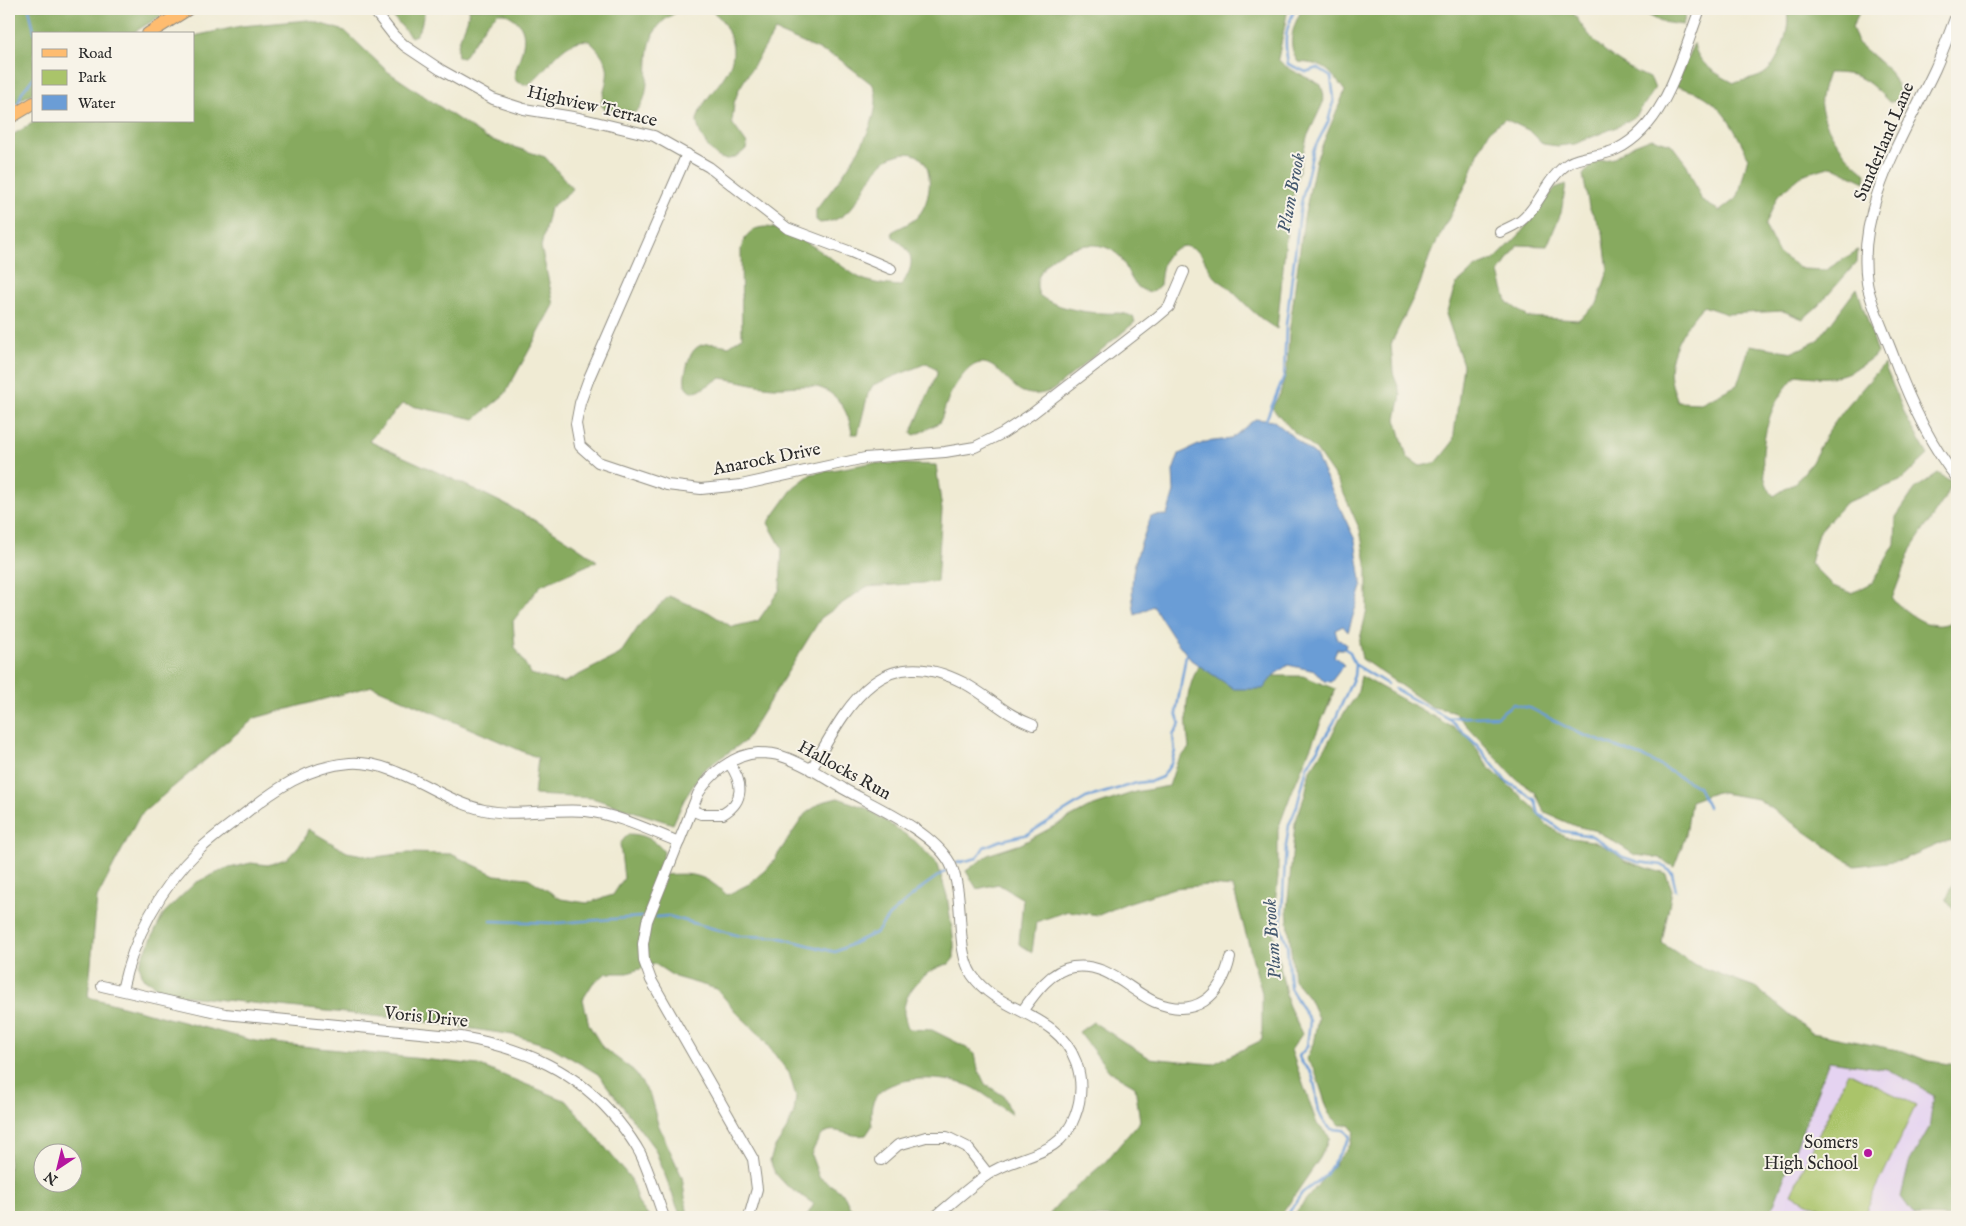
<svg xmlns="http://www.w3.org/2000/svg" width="1966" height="1226" font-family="'IM FELL English',serif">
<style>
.built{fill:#e5d3f1}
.green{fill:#aac46a;stroke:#6a784a}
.forest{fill:#87aa5e;stroke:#596a44;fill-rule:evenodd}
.water{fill:#6b9dd6;stroke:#4b6480}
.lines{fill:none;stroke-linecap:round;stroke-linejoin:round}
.stream{stroke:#6b9dd6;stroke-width:2.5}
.minor-casing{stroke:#8e8b80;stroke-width:12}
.major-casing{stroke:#8e8b80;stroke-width:14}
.minor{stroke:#fff;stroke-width:10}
.major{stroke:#febc70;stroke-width:12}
.poi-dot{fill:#b5179e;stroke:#f7f3e8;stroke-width:2}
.labels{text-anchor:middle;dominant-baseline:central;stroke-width:4;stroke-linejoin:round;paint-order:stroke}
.street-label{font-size:18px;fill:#2b2b2b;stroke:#f7f3e8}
.poi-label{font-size:18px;fill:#2b2b2b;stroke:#f7f3e8;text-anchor:end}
.water-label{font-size:19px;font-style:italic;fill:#45596f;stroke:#f7f3e8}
</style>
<rect width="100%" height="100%" fill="#f7f3e8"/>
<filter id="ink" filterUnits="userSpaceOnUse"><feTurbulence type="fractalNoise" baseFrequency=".02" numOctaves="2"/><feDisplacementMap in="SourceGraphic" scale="10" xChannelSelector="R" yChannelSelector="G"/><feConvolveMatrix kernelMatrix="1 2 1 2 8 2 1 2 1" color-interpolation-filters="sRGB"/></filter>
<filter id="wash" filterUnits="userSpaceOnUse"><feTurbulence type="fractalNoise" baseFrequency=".0096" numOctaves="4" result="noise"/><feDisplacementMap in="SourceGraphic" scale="20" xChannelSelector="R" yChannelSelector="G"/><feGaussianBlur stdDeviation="1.12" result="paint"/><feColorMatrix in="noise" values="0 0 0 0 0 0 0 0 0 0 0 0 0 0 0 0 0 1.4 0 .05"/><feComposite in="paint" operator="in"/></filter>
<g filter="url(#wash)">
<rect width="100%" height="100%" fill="#f0ebd4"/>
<!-- built -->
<path class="built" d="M1835 1039 1957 1089V1217H1753Z"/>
<!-- green -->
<path class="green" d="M1848 1072 1916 1105 1863 1217H1840L1791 1194Z"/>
<!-- forest -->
<g class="forest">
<path d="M9 9H172L131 34H34V92L9 107Z"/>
<path d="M386 9H425L421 26 416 35 411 37Z"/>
<path d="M469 9H685C625 30 663 84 636 112L605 109 601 105C607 74 616 66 589 41 562 36 547 73 527 85L517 82 514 77C520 52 537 27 504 13H498L487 23 463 58 458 57C454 40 469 26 469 9Z"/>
<path d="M707 9H1288L1278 59C1286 70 1308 77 1321 85L1324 95 1322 105 1307 137 1288 217 1277 329C1257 318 1246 304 1230 289 1226 284 1219 282 1215 277 1202 262 1207 251 1184 246 1162 250 1162 268 1160 285L1152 292C1129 291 1130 266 1117 254 1098 236 1058 247 1044 267 1037 277 1035 284 1039 295 1053 307 1084 313 1103 313 1115 314 1122 311 1133 317L1135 322 1053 390C1043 394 1034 396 1023 392 1004 384 989 343 963 375 957 382 950 393 947 402 944 409 943 417 939 423L915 435 911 433 937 374 936 369 927 363 873 385 868 394 858 434H852C849 411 836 388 810 386 798 385 786 388 774 387 756 386 738 380 720 378L702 389 692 392 687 389C683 381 685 375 687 366 693 340 707 342 729 346L742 337 741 249C756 191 835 265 860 278 873 284 887 285 901 286 916 264 915 252 893 237L892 232C900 227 912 223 918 216 935 198 936 146 900 154 861 162 867 221 820 223L816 220V210C837 183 889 120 873 85L838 58 775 31 739 89 734 103 732 123 747 144 746 149C741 154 733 160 725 159 712 159 697 132 697 120 704 89 746 72 729 34 724 22 719 14 707 9Z"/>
<path d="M1302 9H1574L1572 11C1594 46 1614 62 1651 79L1655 89 1636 116 1619 126 1575 144 1558 146 1543 144 1530 131 1505 119 1490 130 1479 151 1468 181 1430 255 1420 284 1391 344 1393 372 1401 395 1396 419 1407 457 1420 466 1436 463 1453 442 1463 365 1446 314 1456 285 1476 267 1494 260 1519 235 1555 188 1566 184 1561 213 1547 246 1518 245 1499 273 1507 302 1528 317 1578 320 1597 304 1608 271 1603 232 1589 207 1583 175 1594 162 1614 158 1634 145 1652 138 1671 144 1687 165 1702 201 1720 211 1738 197 1748 157C1738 135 1724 107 1702 95 1694 91 1684 89 1676 86L1694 43C1697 64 1717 74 1734 83 1743 80 1758 79 1765 73 1779 63 1793 25 1786 9H1861L1852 27 1858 43 1889 70 1899 89V101L1889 102C1866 79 1861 73 1828 73 1825 82 1819 98 1821 107 1825 130 1847 160 1866 173L1865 182 1832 166 1804 174 1778 195 1765 226 1779 254 1802 269 1826 270 1858 250 1857 262 1819 305 1803 319 1783 311 1727 314 1703 306C1687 323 1666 354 1671 380 1672 387 1676 395 1678 402L1701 403 1737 385 1750 345 1793 352 1817 341 1857 288 1878 353C1846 378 1836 380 1796 375 1787 386 1777 398 1772 411 1763 432 1756 479 1774 496L1797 481 1812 462 1827 433 1847 406 1884 364 1907 419 1928 455 1900 481 1845 503 1818 533 1810 563 1833 586 1852 593 1872 583 1895 544 1896 517 1915 489 1938 473 1952 482 1943 501 1911 549 1892 599C1909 614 1934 637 1957 618V839L1941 843 1902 860 1855 866 1758 799 1716 792 1691 801 1686 835 1674 867 1659 858 1635 855 1597 831 1575 826 1545 813 1535 792 1516 779 1453 711 1432 707 1362 659 1359 643 1367 610V568L1360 530 1339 483 1316 450 1292 430 1272 408 1280 394 1287 369 1289 334 1304 218 1316 160 1345 91C1328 69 1326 64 1298 62 1286 44 1293 26 1302 9Z"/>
<path d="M1637 9H1687L1683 25 1661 22Z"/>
<path d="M308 20 345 31 387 71 486 138 545 157 573 189 550 208 541 247 554 305 505 394 475 419 402 404 369 441C446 477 529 509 597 561L540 586 513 621 515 647 531 674 563 683 620 654 641 623 669 596 708 612 732 627 758 621 780 589 782 548 768 523 794 487 811 474 870 463 936 465 942 510 937 582 866 587 821 618 745 741 703 770 684 800 673 824 592 798 534 795 538 758 372 686 255 718 140 815 97 898 88 997 255 1041 478 1065 567 1101 631 1179 638 1203 649 1217H9V137L36 121H194V36L241 26ZM42 1154H72V1184H42Z"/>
<path d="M1199 664 1268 676H1303L1335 689 1291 794 1278 829V878L1272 927 1288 1004 1302 1034 1291 1050 1317 1124 1330 1137 1320 1158 1280 1217H1047L1064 1198 1106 1161 1140 1121 1135 1086 1109 1071 1079 1032 1093 1022 1149 1058 1213 1064 1262 1040V993L1233 887 1209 885 1174 888 1127 903 1099 915 1068 911 1036 922 1032 952 1019 944 1023 899 998 884 977 889 966 871 990 854 1021 844 1088 808 1135 792 1169 786 1177 762 1189 748C1185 713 1184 696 1199 664Z"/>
<path d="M1361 676 1468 736 1488 767 1533 807 1547 825 1565 837 1592 841 1610 849 1625 861 1666 874 1672 890 1662 943 1695 965 1755 987 1812 1033 1903 1051 1928 1061 1957 1065V1217L1915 1216 1901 1197 1909 1163 1929 1128 1934 1095 1887 1069 1829 1061 1769 1217H1292L1351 1144 1354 1131 1349 1125H1340L1329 1114 1315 1071 1306 1059 1313 1044 1318 1018 1309 998 1294 980 1287 910 1295 823 1305 795 1310 770 1327 745 1339 720 1357 695Z"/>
<path d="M838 798 866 808 915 841 938 865 947 896 954 943V958L949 964C929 967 902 991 904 1014 905 1019 907 1024 908 1029L932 1030 962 1045 975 1054 978 1069 985 1084 1004 1096 1012 1115C999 1106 987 1095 974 1088 951 1076 887 1072 874 1100 870 1108 871 1117 872 1126L866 1135C838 1139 828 1113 811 1155L819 1177 843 1193 849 1206 867 1217H806L814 1204 787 1186 775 1173 770 1161 774 1149 787 1129 794 1113 796 1096 789 1073 758 1033 736 1012 717 989 675 977 655 964 628 973H607L593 983 583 999 589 1025 603 1048 633 1070 650 1095 658 1124 682 1177 688 1217H681L655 1149 598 1074 550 1046 513 1035 420 1021 168 994 143 978 139 964 164 913 195 883 225 869 251 863 268 865 288 858 304 840 308 829 347 852 375 857 407 853 451 854 495 875 528 878 561 899 587 903 613 895 624 878 620 844 628 834C643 834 655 839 664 852L661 865 655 875C690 874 700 870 727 895L749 884 770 866 805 814 822 802Z"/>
<path d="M1957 875V914L1946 900Z"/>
</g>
<!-- water -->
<path class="water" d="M1255 419 1274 421 1316 456 1355 540 1362 587 1348 632 1343 626 1335 630 1338 639 1346 644 1345 649H1337L1334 656 1344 665 1331 682 1324 681 1315 671 1288 665 1274 675 1263 689H1234L1191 660 1173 637 1153 606 1135 615C1127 572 1137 556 1151 516L1167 515 1174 492 1173 471 1179 454 1205 442 1231 439Z"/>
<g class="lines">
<!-- stream -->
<g class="stream">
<path d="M29 9 35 34"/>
<path d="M18 104 22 92 34 77"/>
<path d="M9 148 12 124"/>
<path d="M1266 420 1284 376 1286 325 1301 204 1313 151 1328 122 1334 99 1331 77 1317 68 1306 72 1288 64C1284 40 1285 30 1295 9"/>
<path d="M1356 665 1387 684"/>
<path d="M1395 689 1447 718 1497 716 1513 704 1532 709 1578 733 1646 758 1698 787 1708 807"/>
<path d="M1448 718 1477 745 1505 780 1535 800 1539 814 1562 831 1592 836 1623 857 1638 862 1662 865 1672 873 1676 890"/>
<path d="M957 863 977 858 984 847 999 841 1028 834 1086 798 1137 783 1152 781 1162 777 1171 764 1175 751 1173 735 1180 724 1176 713 1186 655"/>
<path d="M656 917 668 916 740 936 777 937 835 952 877 932 889 916 924 886 945 871"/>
<path d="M491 921 556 923 642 917"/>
<path d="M1286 1217 1302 1193 1325 1176 1350 1137 1344 1130 1331 1129C1313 1116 1319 1093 1312 1075 1309 1067 1301 1066 1299 1056L1307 1047 1310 1021 1290 988 1287 944 1281 928 1286 846 1289 825 1297 806 1307 767 1334 722 1354 676 1355 665 1350 652 1345 649"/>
</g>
</g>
</g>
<g filter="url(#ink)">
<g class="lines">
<!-- minor casing -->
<g class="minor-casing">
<g id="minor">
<path d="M373 9 394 36 405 46 441 70 493 99 524 109 579 118 654 136 709 167 787 228 851 252 891 269"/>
<path d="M1957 13C1950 32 1943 51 1935 69 1904 135 1856 208 1867 283 1870 303 1887 338 1894 358 1909 399 1929 444 1957 478"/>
<path d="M687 154 589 378 580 403 576 424 580 446 598 462 667 485 701 489 741 485 865 458 945 452 975 447 1003 433 1033 413 1156 318 1169 307 1184 272"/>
<path d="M1500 232C1507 228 1517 225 1523 219 1541 203 1548 176 1569 163 1583 155 1602 157 1617 149 1667 124 1681 58 1700 9"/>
<path d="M811 770C847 707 879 639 964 683 990 697 1004 714 1033 725"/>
<path d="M691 810 701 814H723C745 801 743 782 729 763"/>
<path d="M102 986 225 1014 461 1037C523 1048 578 1071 618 1121 626 1131 634 1142 640 1153 650 1173 656 1196 664 1217"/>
<path d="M122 990C133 939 160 887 199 850 212 838 228 826 243 815 274 790 308 766 350 763 397 760 441 801 484 810 517 817 553 808 586 811 619 815 648 830 679 842"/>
<path d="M1023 1010C1035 993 1051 970 1073 967 1107 962 1127 989 1155 1002 1195 1019 1221 997 1230 958"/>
<path d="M881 1160 898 1145 926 1137H947L967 1147 988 1174"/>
<path d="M749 1217 757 1189 753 1159 651 980 644 961 643 944 647 921 698 794C710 774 734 754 758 753 765 753 774 753 781 756 803 763 824 777 844 789 876 807 932 831 950 863 966 895 954 948 972 975 999 1014 1057 1011 1076 1062 1082 1079 1082 1098 1075 1116 1060 1159 1018 1153 987 1175 969 1187 952 1203 935 1217"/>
</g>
</g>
<!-- major casing -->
<g class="major-casing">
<g id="major">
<path d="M148 34 188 9"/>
<path d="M9 118 34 103"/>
</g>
</g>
<!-- minor -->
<use href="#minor" class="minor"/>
<!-- major -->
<use href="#major" class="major"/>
</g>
</g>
<!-- markers -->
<circle class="poi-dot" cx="1868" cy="1153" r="5"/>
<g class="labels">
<!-- street labels -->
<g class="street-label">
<text transform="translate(592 107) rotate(13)">Highview Terrace</text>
<text transform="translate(1885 142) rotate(-67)">Sunderland Lane</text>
<text transform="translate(767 460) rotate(-11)">Anarock Drive</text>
<text transform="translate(844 771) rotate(29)">Hallocks Run</text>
<text transform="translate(426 1018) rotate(6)">Voris Drive</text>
</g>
<!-- poi labels -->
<g class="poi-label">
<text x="1858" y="1143">Somers<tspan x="1858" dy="21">High School</tspan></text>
</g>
<!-- water labels -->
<g class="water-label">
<text transform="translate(1292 193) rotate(-79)">Plum Brook</text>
<text transform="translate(1273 939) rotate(-94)">Plum Brook</text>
</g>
</g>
<!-- margin -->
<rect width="1966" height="1226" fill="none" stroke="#f7f3e8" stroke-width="30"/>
<!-- legend -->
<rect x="32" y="32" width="162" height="90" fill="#f7f3e8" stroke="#a5a39c"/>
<rect x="42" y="49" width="25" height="8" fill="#febc70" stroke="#a5a39c"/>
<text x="78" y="58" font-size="15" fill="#2b2b2b">Road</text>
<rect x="42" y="70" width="25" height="15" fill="#aac46a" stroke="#a5a39c"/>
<text x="78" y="82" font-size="15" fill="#2b2b2b">Park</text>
<rect x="42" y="95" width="25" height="15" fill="#6b9dd6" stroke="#a5a39c"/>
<text x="78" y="108" font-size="15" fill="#2b2b2b">Water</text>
<!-- north arrow -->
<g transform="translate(58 1168) rotate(215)"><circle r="24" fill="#f7f3e8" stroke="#a5a39c"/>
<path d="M0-4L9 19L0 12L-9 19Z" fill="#b5179e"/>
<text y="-8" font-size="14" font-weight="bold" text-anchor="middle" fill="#2b2b2b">N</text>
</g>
</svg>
